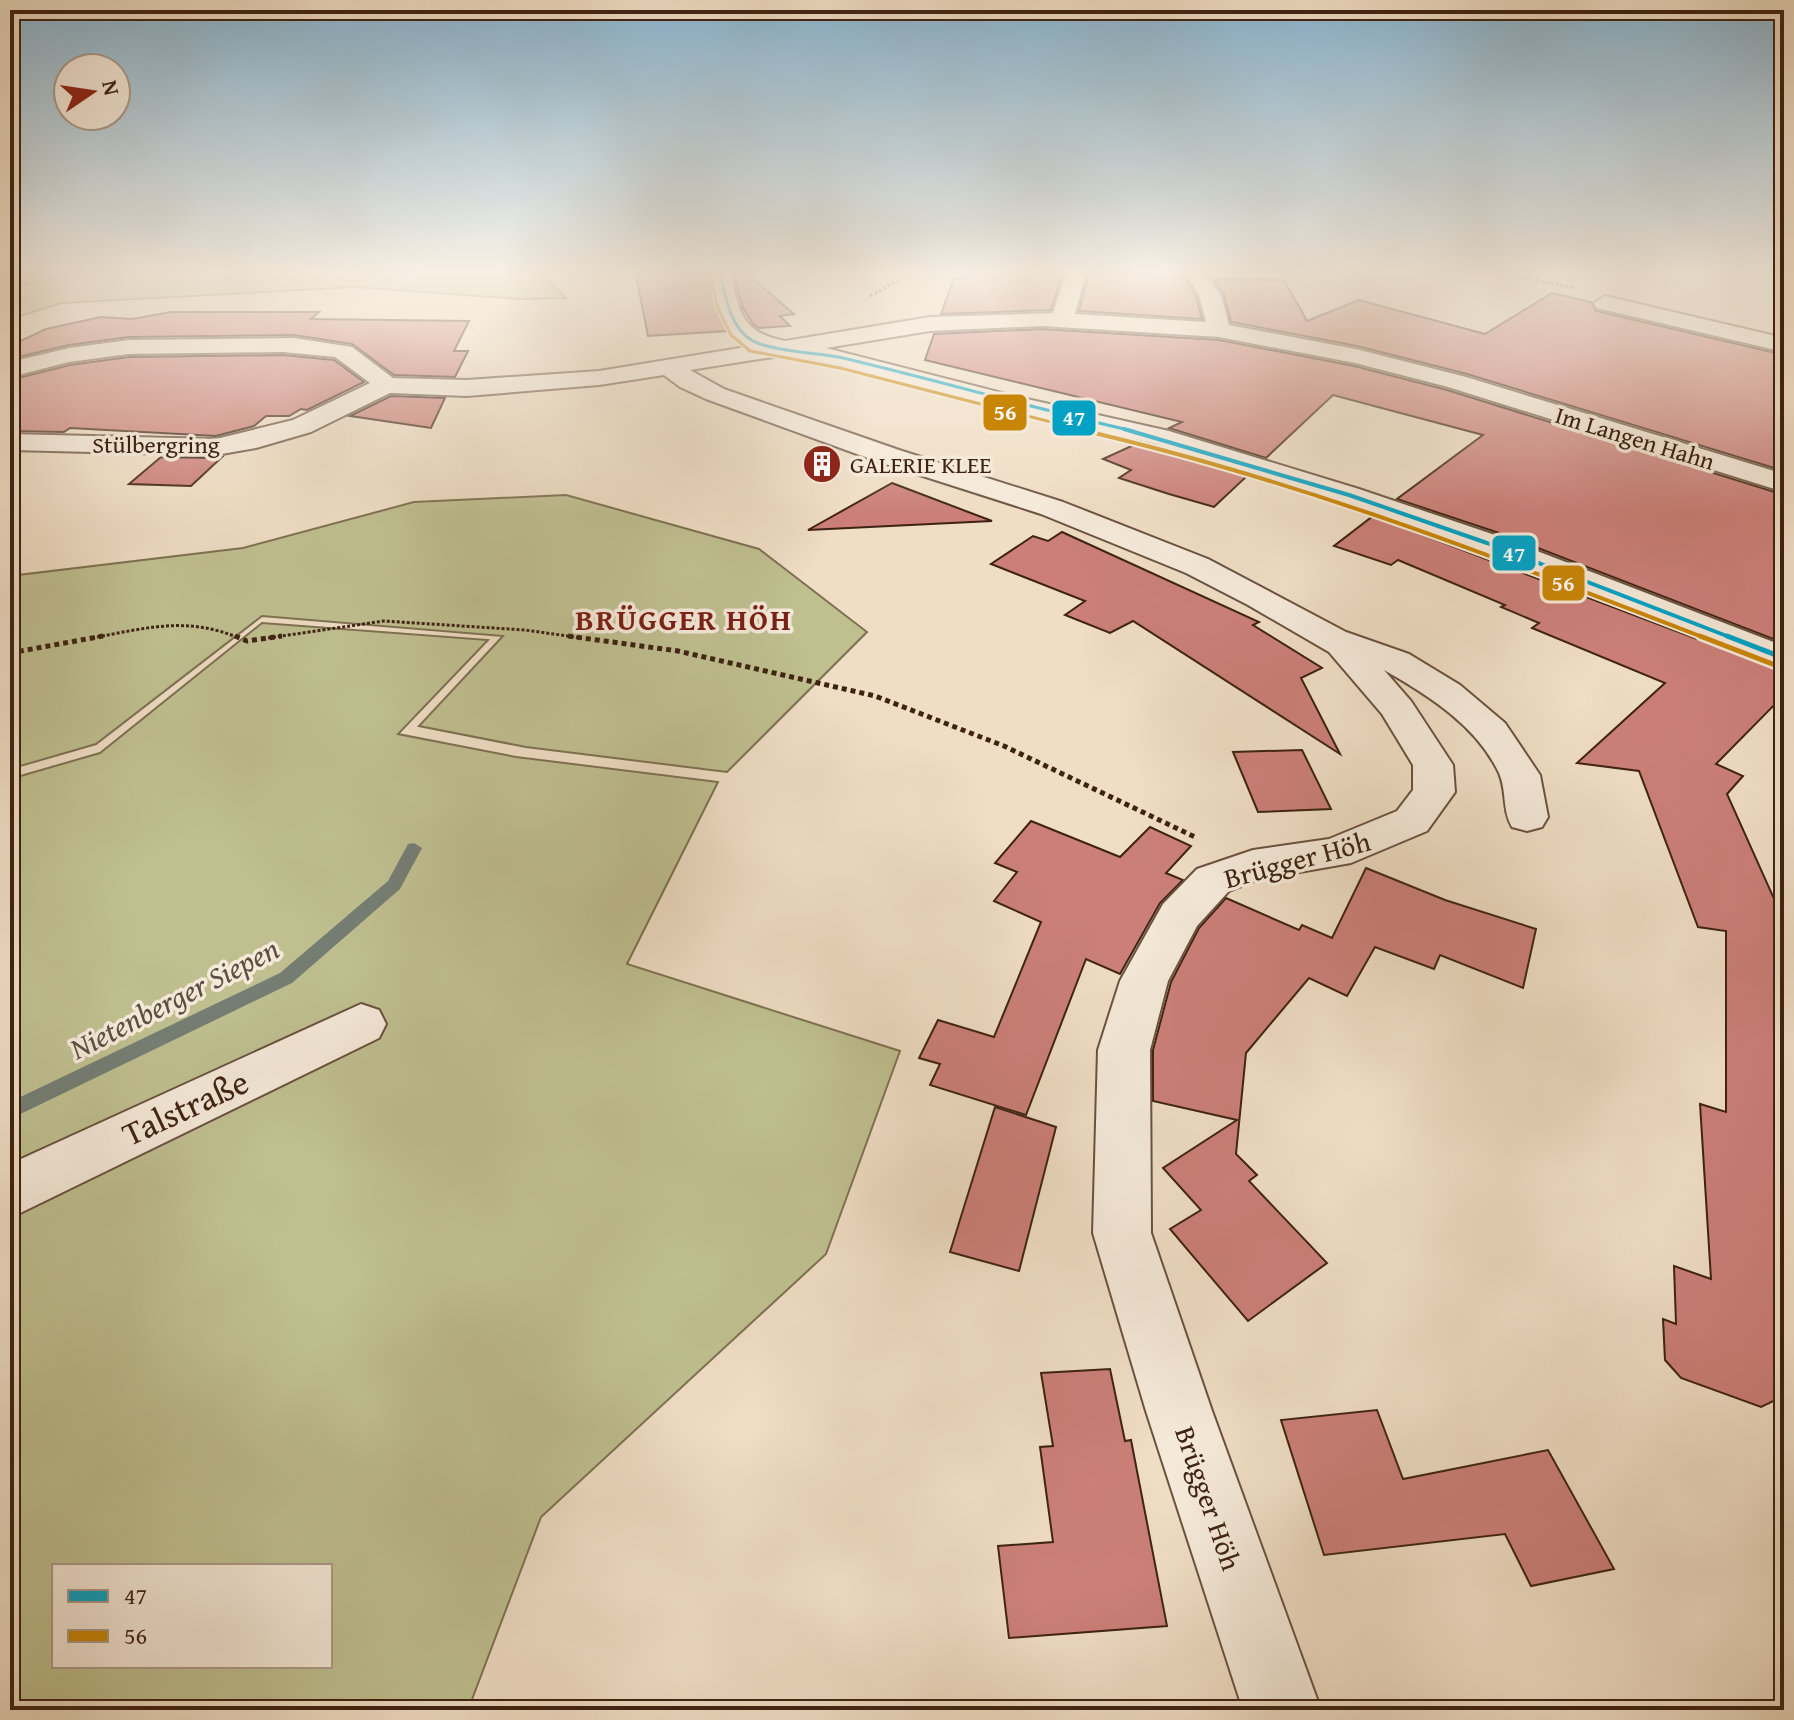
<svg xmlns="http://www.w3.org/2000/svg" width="1794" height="1720" font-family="'Gentium Book Plus',serif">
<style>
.green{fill:#bfbf90;stroke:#7e7152;stroke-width:2;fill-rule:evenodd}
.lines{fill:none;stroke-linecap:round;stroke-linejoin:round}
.stream{fill:#757e74;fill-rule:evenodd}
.building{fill:#cb7f78;stroke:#3e2313;stroke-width:2}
.minor-casing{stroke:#6a523f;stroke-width:4}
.path-far1{stroke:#3e2313;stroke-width:3;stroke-dasharray:3 2;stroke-linecap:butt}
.path{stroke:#3e2313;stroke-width:5;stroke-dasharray:5 4;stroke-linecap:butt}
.minor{fill:#f5e9d9;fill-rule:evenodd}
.bus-1-far2-casing{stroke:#f5e9d9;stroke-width:6}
.bus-1-far1-casing{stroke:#f5e9d9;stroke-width:8}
.bus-1-casing{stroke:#f5e9d9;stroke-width:10}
.bus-2-far2-casing{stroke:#f5e9d9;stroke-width:6}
.bus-2-far1-casing{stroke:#f5e9d9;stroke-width:8}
.bus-2-casing{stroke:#f5e9d9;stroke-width:10}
.bus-1-far2{stroke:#03a2c5;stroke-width:3}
.bus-1-far1{stroke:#03a2c5;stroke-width:4}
.bus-1{stroke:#03a2c5;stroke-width:5}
.bus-2-far2{stroke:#c98505;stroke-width:3}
.bus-2-far1{stroke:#c98505;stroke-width:4}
.bus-2{stroke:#c98505;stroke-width:5}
.labels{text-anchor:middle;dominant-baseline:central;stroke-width:7;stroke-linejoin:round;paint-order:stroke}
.far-street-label{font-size:24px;fill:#3e2313;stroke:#f5e9d9}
.far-poi-label{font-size:24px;fill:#3e2313;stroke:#f5e9d9;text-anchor:start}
.street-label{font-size:28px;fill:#3e2313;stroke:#f5e9d9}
.far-district-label{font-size:30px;font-weight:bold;letter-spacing:2px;fill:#7a1f14;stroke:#f5e9d9}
.water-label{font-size:30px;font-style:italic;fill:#5a5144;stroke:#f5e9d9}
.near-street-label{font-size:34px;fill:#3e2313;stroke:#f5e9d9}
.line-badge{stroke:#f5e9d9;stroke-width:3}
.badge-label{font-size:22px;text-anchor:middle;font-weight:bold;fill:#fff}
</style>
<rect width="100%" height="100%" fill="#efddc4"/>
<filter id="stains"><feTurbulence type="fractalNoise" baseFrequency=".0025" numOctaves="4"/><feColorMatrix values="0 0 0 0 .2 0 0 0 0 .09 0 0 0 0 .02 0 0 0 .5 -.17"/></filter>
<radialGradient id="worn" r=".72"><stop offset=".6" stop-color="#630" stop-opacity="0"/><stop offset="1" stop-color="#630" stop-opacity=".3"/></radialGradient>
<!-- green -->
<g class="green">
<path d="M10 272H540L566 298 520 299 355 287 62 303 10 319Z"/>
<path d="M566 495 759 549 867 632 727 772 526 747 419 726 503 636 262 616 96 744 10 769V576L243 548 414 502Z"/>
<path d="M262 623 488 640 398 734 516 757 718 782 627 964 900 1051 826 1254 541 1517 468 1710H10V779L100 753ZM54 1566H330V1666H54Z"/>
</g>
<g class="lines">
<!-- stream -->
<path class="stream" d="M414 843 422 848 400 889 292 983 10 1119V1102L280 973 388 881 408 844Z"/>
</g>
<!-- building -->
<g class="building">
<path d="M643 272H707L714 304 727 331 648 336 636 275Z"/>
<path d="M733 272H745L794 314 780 316 790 326 759 328 753 324 743 308Z"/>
<path d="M1004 272H1063L1051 310 941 314 954 278 963 279 965 275 1001 277Z"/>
<path d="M1089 272H1159L1158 278H1185L1196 296 1202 319 1079 311Z"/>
<path d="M1213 279 1284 280 1307 321 1359 300 1485 334 1552 293 1591 302 1596 311 1784 355V471L1467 374 1357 346 1231 322 1224 294Z"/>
<path d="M171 312H319L311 319 469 321 454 351H468L455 377 394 375 352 344 294 335 129 337 69 345 10 359V346L46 329 101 317 132 319Z"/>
<path d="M1042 329 1219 340 1354 366 1447 390 1784 495V643L1499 533 1397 499 1483 435 1333 395 1266 458 1169 428 1182 422 925 360 934 334Z"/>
<path d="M283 355 334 360 364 382 307 410 301 409 289 416H266L254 426 216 436 70 428 64 432 10 431V380L70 365 129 357Z"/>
<path d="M391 396 445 398 431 428 350 416Z"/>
<path d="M1138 443 1151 446 1247 476 1214 507 1169 494 1119 478 1131 470 1103 459Z"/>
<path d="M161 457 216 458 222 457 191 486 129 484Z"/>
<path d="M892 483 992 521 808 530Z"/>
<path d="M1373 516 1784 672V695L1716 764 1743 776 1727 794 1784 921V1396L1761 1407 1681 1378 1665 1360 1663 1319 1676 1324 1674 1266 1711 1279 1700 1104 1726 1112V931L1698 927 1639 771 1577 763 1665 683 1532 628 1539 623 1501 607 1505 605 1398 560 1391 565 1334 546Z"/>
<path d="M1062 532 1259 622 1253 625 1322 668 1301 678 1340 754 1133 621 1110 633 1065 615 1085 601 991 564 1033 536 1048 541Z"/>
<path d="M1302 750 1331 809 1258 812 1233 752Z"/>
<path d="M1031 821 1120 857 1150 827 1191 846 1166 873 1183 880 1160 903 1120 974 1086 959 1026 1115 930 1085 940 1064 919 1058 938 1020 994 1037 1041 922 994 901 1017 872 995 863Z"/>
<path d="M1366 868 1445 900 1536 929 1523 988 1440 955 1434 969 1375 947 1347 996 1309 978 1246 1053 1236 1154 1257 1175 1249 1181 1327 1263 1248 1321 1170 1229 1201 1210 1163 1168 1237 1120 1153 1101V1050L1171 982 1199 928 1226 898 1299 930 1302 925 1332 938Z"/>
<path d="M995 1107 1056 1127 1019 1271 950 1252Z"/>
<path d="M1110 1369 1125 1441 1131 1440 1167 1626 1009 1638 998 1546 1053 1542 1040 1447 1053 1446 1041 1373Z"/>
<path d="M1377 1410 1403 1479 1548 1450 1614 1569 1531 1586 1505 1534 1324 1555 1281 1420Z"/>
</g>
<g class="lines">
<!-- minor casing -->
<g class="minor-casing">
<g id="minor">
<path d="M710 272H730C740 312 740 332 785 341L930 317 1053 313 1066 272H1086L1075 314 1206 322 1199 295 1185 272H1205L1221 295 1229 325 1356 349 1466 377 1784 474V492L1448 387 1355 363 1219 337 1042 326 930 331 826 348 1018 397 1169 431 1359 489 1498 536 1784 646V669L1476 550 1339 501 1152 443 1005 409 840 365 785 355 690 370 724 389 899 450 1063 502 1208 559 1346 632 1409 654 1460 685 1505 723 1540 775 1548 817 1542 827 1527 831 1512 827C1502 810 1507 791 1499 773 1477 726 1428 695 1384 670L1411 701 1453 765 1455 792 1427 831 1351 863 1260 879 1229 891 1197 926 1168 981 1150 1050 1151 1233 1212 1411 1321 1710H1243L1146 1411 1093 1233 1098 1050 1120 981 1163 904 1197 869 1253 850 1329 839 1397 811 1413 790V765L1382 714 1329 652 1248 605 1186 573 1041 514 879 462 706 399 680 387 664 375 599 385 467 396 390 393 311 432 256 448 216 455 10 450V434L216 439 293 420 370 383 335 357 283 352 129 354 69 362 10 377V362L69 348 129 340 294 338 352 347 393 378 467 380 599 371 746 347C722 328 714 301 710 272Z"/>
<path d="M1605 296 1784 338V352L1597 308 1594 303Z"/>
<path d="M361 1004 379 1010 386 1024 379 1038 10 1218V1164Z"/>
</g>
</g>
<!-- path-far1 -->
<g class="path-far1">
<path d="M1492 272 1576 288"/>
<path d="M10 288 84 272"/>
<path d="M870 296 914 272"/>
<path d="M92 638C146 628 187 616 239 638"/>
<path d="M268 638 384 621 525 630 582 638"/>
</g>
<!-- path -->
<g class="path">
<path d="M235 636 247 641 282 636"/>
<path d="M568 636 678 651 875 696 1004 746 1197 838"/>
<path d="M10 653 103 636"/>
</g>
<!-- minor -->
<use href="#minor" class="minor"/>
<!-- bus-1-far2 casing -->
<g class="bus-1-far2-casing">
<path id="bus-1-far2" d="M720 272C725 295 730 329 753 341 772 351 819 353 843 358 940 381 1036 409 1133 431"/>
</g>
<!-- bus-1-far1 casing -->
<g class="bus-1-far1-casing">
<path id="bus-1-far1" d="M1124 429 1349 495 1487 543 1732 638"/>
</g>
<!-- bus-1 casing -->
<g class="bus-1-casing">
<path id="bus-1" d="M1727 636 1784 658"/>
</g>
<!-- bus-2-far2 casing -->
<g class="bus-2-far2-casing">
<path id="bus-2-far2" d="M710 274 717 306 731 335 750 351 840 368 1086 431"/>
</g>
<!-- bus-2-far1 casing -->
<g class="bus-2-far1-casing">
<path id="bus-2-far1" d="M1077 429C1293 478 1499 558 1705 638"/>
</g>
<!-- bus-2 casing -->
<g class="bus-2-casing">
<path id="bus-2" d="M1700 636 1780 667"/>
</g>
<!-- bus-1-far2 -->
<use href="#bus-1-far2" class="bus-1-far2"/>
<!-- bus-1-far1 -->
<use href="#bus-1-far1" class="bus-1-far1"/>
<!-- bus-1 -->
<use href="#bus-1" class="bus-1"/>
<!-- bus-2-far2 -->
<use href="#bus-2-far2" class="bus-2-far2"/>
<!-- bus-2-far1 -->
<use href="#bus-2-far1" class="bus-2-far1"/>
<!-- bus-2 -->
<use href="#bus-2" class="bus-2"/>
</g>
<!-- sky -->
<linearGradient id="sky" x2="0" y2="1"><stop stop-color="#89b7d4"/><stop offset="0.53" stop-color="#f8f0e4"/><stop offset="1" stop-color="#f8f0e4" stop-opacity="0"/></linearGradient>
<rect width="1794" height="513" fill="url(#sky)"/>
<!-- icons -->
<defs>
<g id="building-disc" transform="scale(2)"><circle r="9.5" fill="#8f2418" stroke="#f5e9d9"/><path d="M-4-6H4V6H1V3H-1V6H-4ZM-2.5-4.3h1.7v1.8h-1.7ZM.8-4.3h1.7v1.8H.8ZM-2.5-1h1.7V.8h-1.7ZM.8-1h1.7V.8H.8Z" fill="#fff"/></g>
</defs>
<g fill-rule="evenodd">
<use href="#building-disc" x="822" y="464"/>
</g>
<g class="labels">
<!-- far-street labels -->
<g class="far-street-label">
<text transform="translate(1635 438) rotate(17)">Im Langen Hahn</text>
<text x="156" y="444">Stülbergring</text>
</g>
<!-- far-poi labels -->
<g class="far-poi-label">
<text x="850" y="464">GALERIE KLEE</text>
</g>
<!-- street labels -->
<g class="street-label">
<text transform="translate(1297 859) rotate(-15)">Brügger Höh</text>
<text transform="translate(1209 1498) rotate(71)">Brügger Höh</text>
</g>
<!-- far-district labels -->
<g class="far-district-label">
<text x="684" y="619">BRÜGGER HÖH</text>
</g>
<!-- water labels -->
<g class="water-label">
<text transform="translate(174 998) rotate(-27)">Nietenberger Siepen</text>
</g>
<!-- near-street labels -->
<g class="near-street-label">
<text transform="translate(185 1107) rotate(-25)">Talstraße</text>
</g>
</g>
<g class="line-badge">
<rect x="982" y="393" width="46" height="39" rx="8" fill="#c98505"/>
<rect x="1051" y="399" width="46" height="38" rx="8" fill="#03a2c5"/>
<rect x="1491" y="534" width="46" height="38" rx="8" fill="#03a2c5"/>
<rect x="1541" y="564" width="45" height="38" rx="8" fill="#c98505"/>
</g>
<g class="badge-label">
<text x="1005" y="420">56</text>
<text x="1074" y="425">47</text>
<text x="1514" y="561">47</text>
<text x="1563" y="591">56</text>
</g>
<!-- margin -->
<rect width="1794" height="1720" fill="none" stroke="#efddc4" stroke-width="40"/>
<rect x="12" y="12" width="1770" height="1696" fill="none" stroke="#3e2313" stroke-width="4"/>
<rect x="20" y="20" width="1754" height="1680" fill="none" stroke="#3e2313" stroke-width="2"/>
<!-- legend -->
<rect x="52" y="1564" width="280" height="104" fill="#f5e9d9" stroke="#ac9a8a" stroke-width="2"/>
<rect x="68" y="1590" width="40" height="12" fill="#03a2c5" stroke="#ac9a8a" stroke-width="2"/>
<text x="124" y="1604" font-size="24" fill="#3e2313">47</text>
<rect x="68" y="1630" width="40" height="12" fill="#c98505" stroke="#ac9a8a" stroke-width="2"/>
<text x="124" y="1644" font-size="24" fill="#3e2313">56</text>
<!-- north arrow -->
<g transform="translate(92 92) rotate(77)"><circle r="38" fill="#f5e9d9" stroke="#ac9a8a" stroke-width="2"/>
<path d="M0-6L14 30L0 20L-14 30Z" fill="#8f2418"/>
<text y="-12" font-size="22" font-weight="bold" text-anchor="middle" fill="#3e2313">N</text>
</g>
<rect width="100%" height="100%" filter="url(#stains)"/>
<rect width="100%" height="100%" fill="url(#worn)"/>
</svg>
